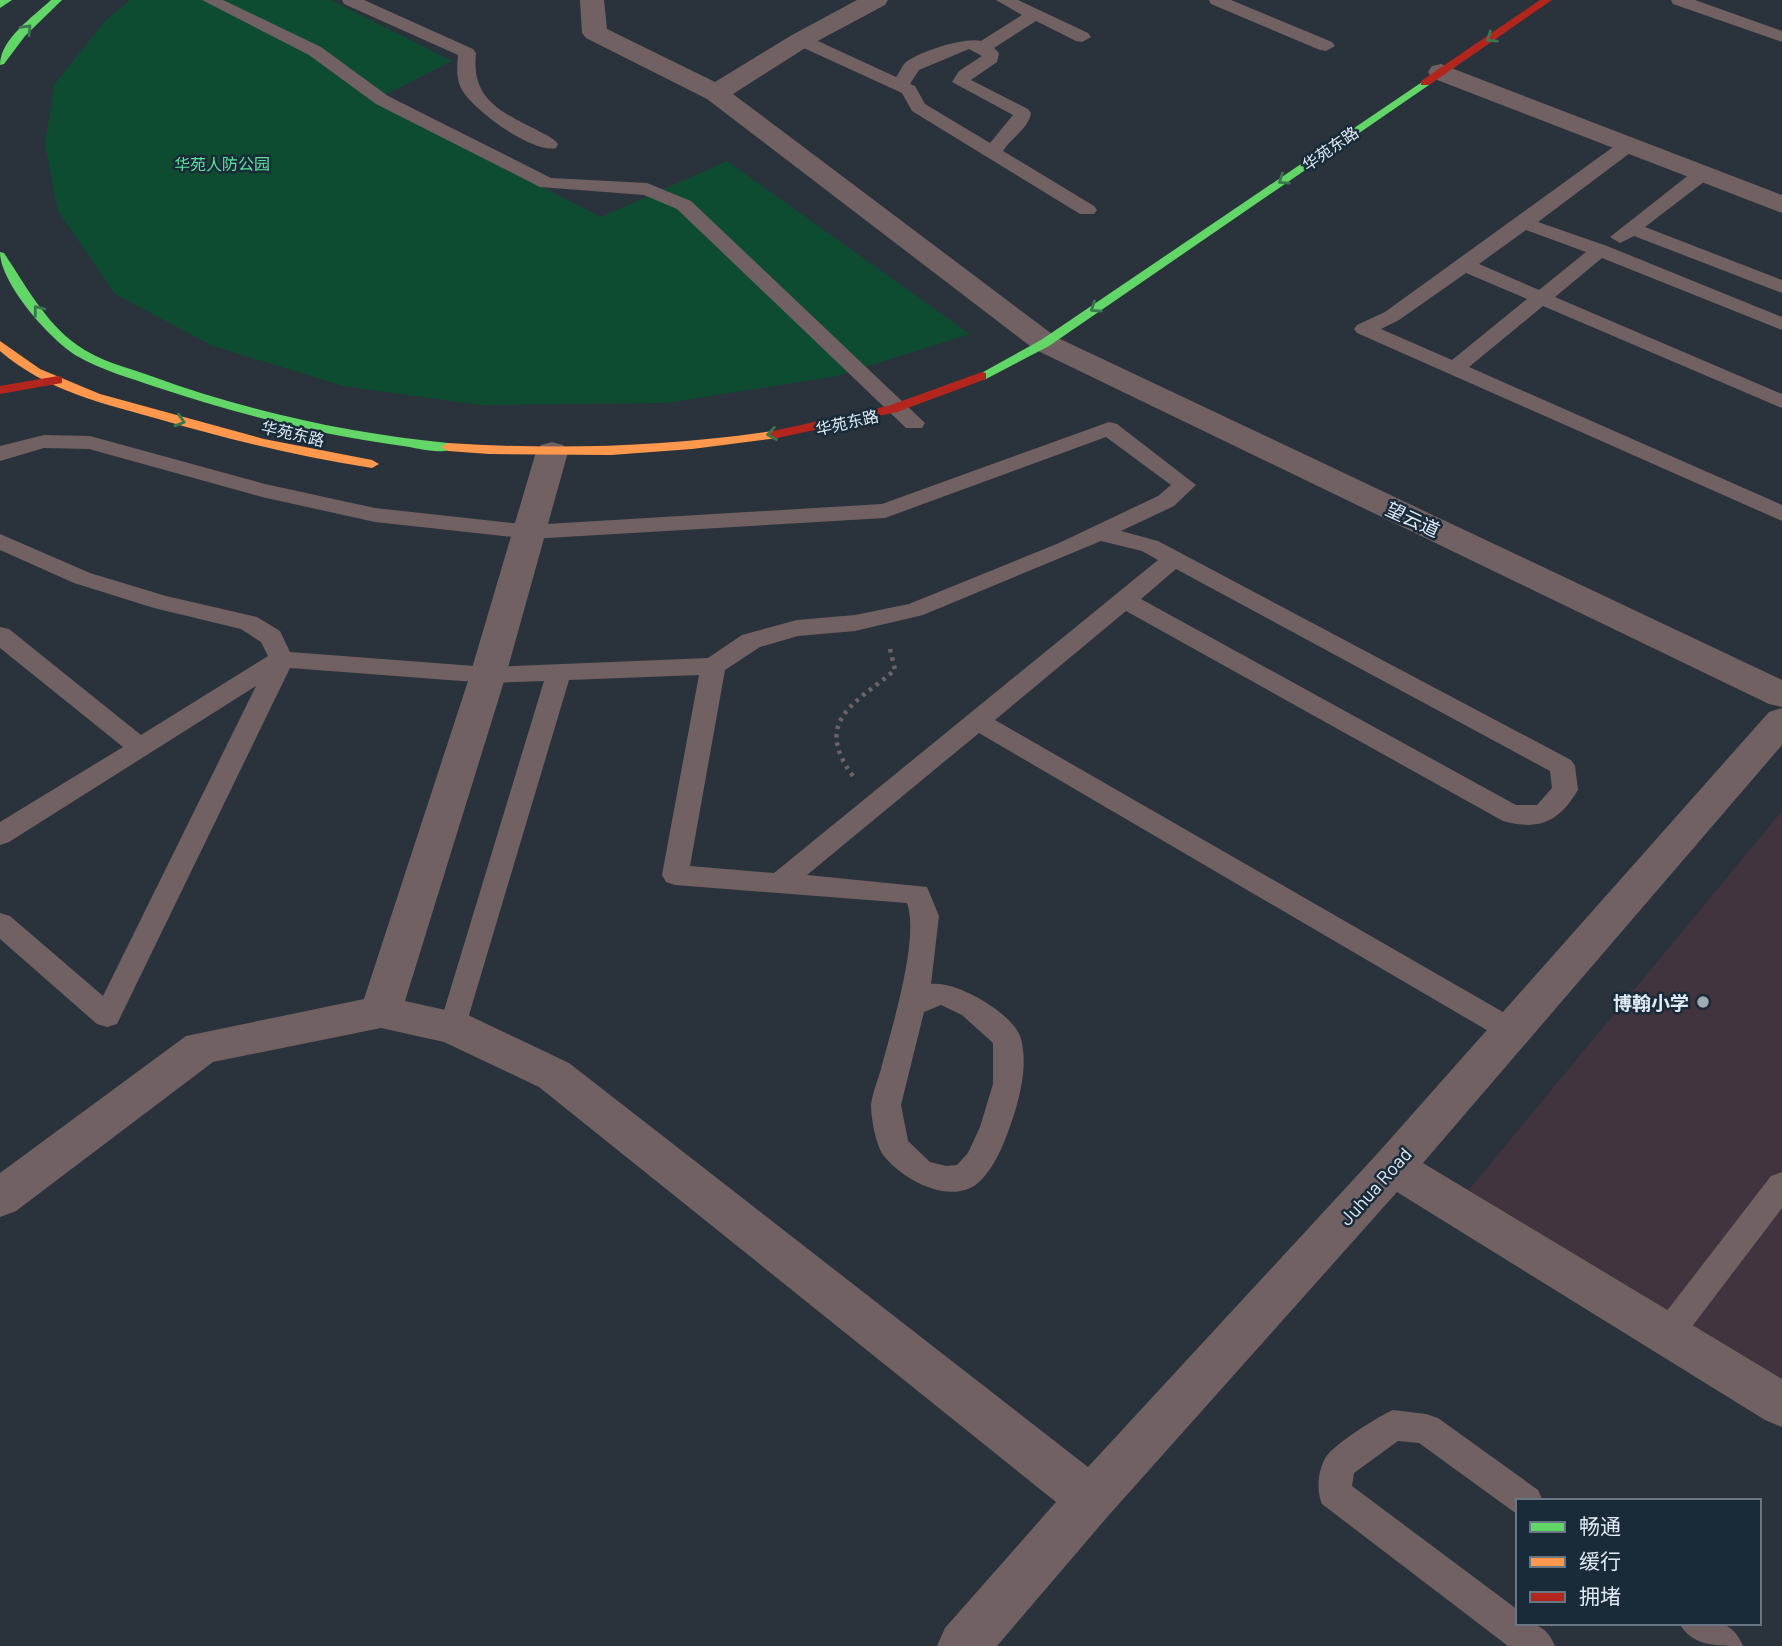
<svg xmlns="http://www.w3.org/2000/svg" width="1782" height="1646" font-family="Barlow,'Noto Sans SC',sans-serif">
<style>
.education{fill:#41343f}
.green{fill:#0d4c31}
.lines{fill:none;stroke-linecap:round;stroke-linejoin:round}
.path{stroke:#6b6366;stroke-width:4.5;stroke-dasharray:3.5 5;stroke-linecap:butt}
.lane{fill:#726162;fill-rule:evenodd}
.street{fill:#726162;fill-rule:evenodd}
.fast{fill:#63d668;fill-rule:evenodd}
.slow{fill:#ff974d;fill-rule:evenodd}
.jam{fill:#b3261e;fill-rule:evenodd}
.oneway{stroke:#3a774e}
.poi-dot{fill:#a0abb4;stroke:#192a39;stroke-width:2.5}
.labels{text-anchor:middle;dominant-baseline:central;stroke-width:5;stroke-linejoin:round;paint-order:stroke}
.far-street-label{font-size:16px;fill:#e0ebf5;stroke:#192a39}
.far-park-label{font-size:16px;fill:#5de59c;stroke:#192a39}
.street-label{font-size:19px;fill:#e0ebf5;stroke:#192a39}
.poi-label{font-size:19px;font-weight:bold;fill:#e0ebf5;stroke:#192a39;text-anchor:end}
</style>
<rect width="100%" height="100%" fill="#2a333c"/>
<!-- education -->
<path class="education" d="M1782 811V1392L1467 1192Z"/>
<!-- green -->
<path class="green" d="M130 0H331L452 61 373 101 601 217 727 161 970 334 837 376 667 403 480 405 343 386 213 346 115 294 58 211 45 145 54 85 105 21Z"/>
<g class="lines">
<!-- path -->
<path class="path" d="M853 776C811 720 858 702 895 670L890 649"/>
<!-- lane -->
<g class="lane">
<path d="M202 0H223L321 47 388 96 551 178 647 183 691 201 925 423 922 428H906L677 209 644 195 540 187 376 104 309 55Z"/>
<path d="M342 0H364L473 49 476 53C471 98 499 111 535 129 543 134 553 137 558 144L556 148C533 154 471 109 461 88 456 77 457 67 458 55L344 4Z"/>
<path d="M996 0H1018L1088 33 1091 37 1082 42 1076 41 1036 21 994 48 999 53 997 62 971 80 1028 109 1031 113C1029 128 1011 138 1003 151L1094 206 1097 210 1094 214H1080L912 111 902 93 795 44 792 40 801 35 807 36 896 77C899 73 902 66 905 63 918 52 964 37 981 41L1022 15ZM969 49 982 56 959 71 952 82 1013 115 990 143 925 104 915 86 910 84 919 70Z"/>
<path d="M1209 0H1231L1332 42 1335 46 1326 51 1320 50 1211 4Z"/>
<path d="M1671 0H1695L1782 31V42L1673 4Z"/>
<path d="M1627 140 1636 146 1634 150 1538 222 1607 246 1782 317V330L1602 258 1555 297 1782 394V408L1543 306 1469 367 1782 505V521L1357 333 1354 329 1357 325 1385 312 1620 142ZM1526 230 1586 252 1539 290 1479 264ZM1466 273 1527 299 1452 360 1381 329 1399 320Z"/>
<path d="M1702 168 1711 174 1709 178 1645 227 1782 280V293L1634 236 1620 243 1610 237 1695 170Z"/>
<path d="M1109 422 1117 424 1196 485 1174 506 1121 531 1158 541 1571 760 1575 766 1578 790C1559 822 1539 831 1503 821L1126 611 995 720 1522 1023 1526 1031 1522 1039 1512 1042 1502 1039 979 733 807 875 927 887 939 916 931 984C956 980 1015 1014 1021 1039 1027 1061 1022 1087 1016 1108 1008 1133 998 1165 978 1183 950 1206 902 1179 884 1156 876 1146 871 1118 871 1105 872 1094 878 1080 881 1069 891 1030 920 939 907 903L675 885 666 882 662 875 699 675 569 680 463 1035 453 1038 443 1035 439 1027 544 681 488 683 290 668 117 1024 107 1027 97 1024 0 939V913L10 916 103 996 256 686 9 842 0 845V822L123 747 0 648V627L9 629 141 735 268 656 261 642 241 629 154 608 74 583 0 550V534L90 573 166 596 257 617 280 631 290 652 488 667 708 658 742 635 797 620 855 615 909 604 1059 543 1158 496 1171 485 1106 437 885 518 530 539 375 522 262 497 89 449 44 448 0 461V446L44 435 90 436 265 484 375 508 530 525 882 504ZM1101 541 1142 551 1158 560 774 873 690 866 725 670 760 647 798 636 855 631 923 615ZM1176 569 1550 771 1552 788 1537 805H1516L1141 599ZM941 1005 962 1015 993 1043V1084L980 1127 968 1153 957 1165 946 1166 930 1162 908 1141 901 1105 924 1012Z"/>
<path d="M1782 1172V1208L1678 1345 1667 1349 1656 1345 1651 1335 1656 1325 1771 1176Z"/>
<path d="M1393 1410 1426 1414 1438 1418 1538 1490 1543 1501H1518V1514L1514 1512 1419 1443 1398 1441 1354 1473 1352 1486 1518 1610V1623C1537 1623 1547 1627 1555 1646H1508L1322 1504C1316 1490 1318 1470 1326 1457 1333 1445 1380 1415 1393 1410Z"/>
<path d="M1679 1623C1708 1623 1730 1615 1743 1646 1715 1646 1692 1646 1679 1623Z"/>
</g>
<!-- street -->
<g class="street">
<path d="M580 0H604L607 29 715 82 792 35 857 0H888L885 5 810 45 733 94 1056 337 1782 680V707L1769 704 1034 349 707 99 586 38 582 33Z"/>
<path d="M1441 64 1782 195V213L1432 78 1428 72 1432 66Z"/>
<path d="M552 442 563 445 568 452 506 675 405 1001 468 1015 569 1063 1088 1467 1377 1154 1769 712 1782 708V745L1423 1163 1782 1379V1427L1765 1420 1397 1192 1109 1515 997 1646H937L945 1628 1056 1502 539 1087 444 1042 381 1028 213 1062 16 1211 0 1217V1173L186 1036 364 999 470 675 536 452 541 445Z"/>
</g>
<!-- fast -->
<g class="fast">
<path d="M0 0H12L0 8Z"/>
<path d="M51 0H62L25 36 4 64 0 65C0 39 33 17 51 0Z"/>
<path d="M1425 80 1430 83 1429 85 1049 346 986 379 982 380 976 376 1041 340Z"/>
<path d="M0 252 4 253C26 286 45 322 77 345 99 361 126 367 151 376 247 411 346 433 448 443L455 447C445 456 417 448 403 446 319 435 237 414 156 387 130 378 101 370 77 356 50 340 0 283 0 252Z"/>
</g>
<!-- slow -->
<g class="slow">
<path d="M0 341 40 369 100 394 264 439 372 460 379 464 372 468C301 457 231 440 162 420 105 404 46 391 0 351Z"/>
<path d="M773 431 780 435 778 438 692 449 611 455 489 454 448 451 441 447 448 443C557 450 665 447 773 431Z"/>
</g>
<!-- jam -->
<g class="jam">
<path d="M1540 0H1552L1429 85H1421V81Z"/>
<path d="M982 372 986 373V379L897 412 773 439 766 435 773 431 888 406Z"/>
<path d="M58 376 62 377V383L0 394V386Z"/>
</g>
</g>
<!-- one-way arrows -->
<defs><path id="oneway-chevron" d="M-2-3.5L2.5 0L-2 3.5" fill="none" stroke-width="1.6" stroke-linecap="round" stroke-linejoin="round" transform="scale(1.75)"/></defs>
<g class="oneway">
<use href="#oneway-chevron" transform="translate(27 29) rotate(-46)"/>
<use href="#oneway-chevron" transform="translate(1491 38) rotate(146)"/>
<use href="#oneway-chevron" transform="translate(1283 180) rotate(146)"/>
<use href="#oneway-chevron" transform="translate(1095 308) rotate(146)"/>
<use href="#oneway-chevron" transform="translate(38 310) rotate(-128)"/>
<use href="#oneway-chevron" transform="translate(180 421) rotate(17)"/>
<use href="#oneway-chevron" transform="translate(772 434) rotate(170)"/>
</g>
<!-- markers -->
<circle class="poi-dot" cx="1703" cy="1002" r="7"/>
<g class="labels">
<!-- far-street labels -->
<g class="far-street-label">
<text transform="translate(1330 148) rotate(-35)">华苑东路</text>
<text transform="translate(847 422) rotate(-13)">华苑东路</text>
<text transform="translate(293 433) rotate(13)">华苑东路</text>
</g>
<!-- far-park labels -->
<g class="far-park-label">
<text x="222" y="163">华苑人防公园</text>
</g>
<!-- street labels -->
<g class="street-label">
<text transform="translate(1413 519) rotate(25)">望云道</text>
<text transform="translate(1375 1186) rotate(-48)">Juhua Road</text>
</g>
<!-- poi labels -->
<g class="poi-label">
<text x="1689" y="1002">博翰小学</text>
</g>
</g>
<!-- legend -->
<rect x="1516" y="1499" width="245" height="126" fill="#192a39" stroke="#697784" stroke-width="2"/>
<rect x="1530" y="1522" width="35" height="10" fill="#63d668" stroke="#697784" stroke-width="2"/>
<text x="1579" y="1534" font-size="21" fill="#e0ebf5">畅通</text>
<rect x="1530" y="1557" width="35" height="10" fill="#ff974d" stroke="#697784" stroke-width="2"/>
<text x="1579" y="1569" font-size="21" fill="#e0ebf5">缓行</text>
<rect x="1530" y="1592" width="35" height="10" fill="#b3261e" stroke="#697784" stroke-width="2"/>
<text x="1579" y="1604" font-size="21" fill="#e0ebf5">拥堵</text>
</svg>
